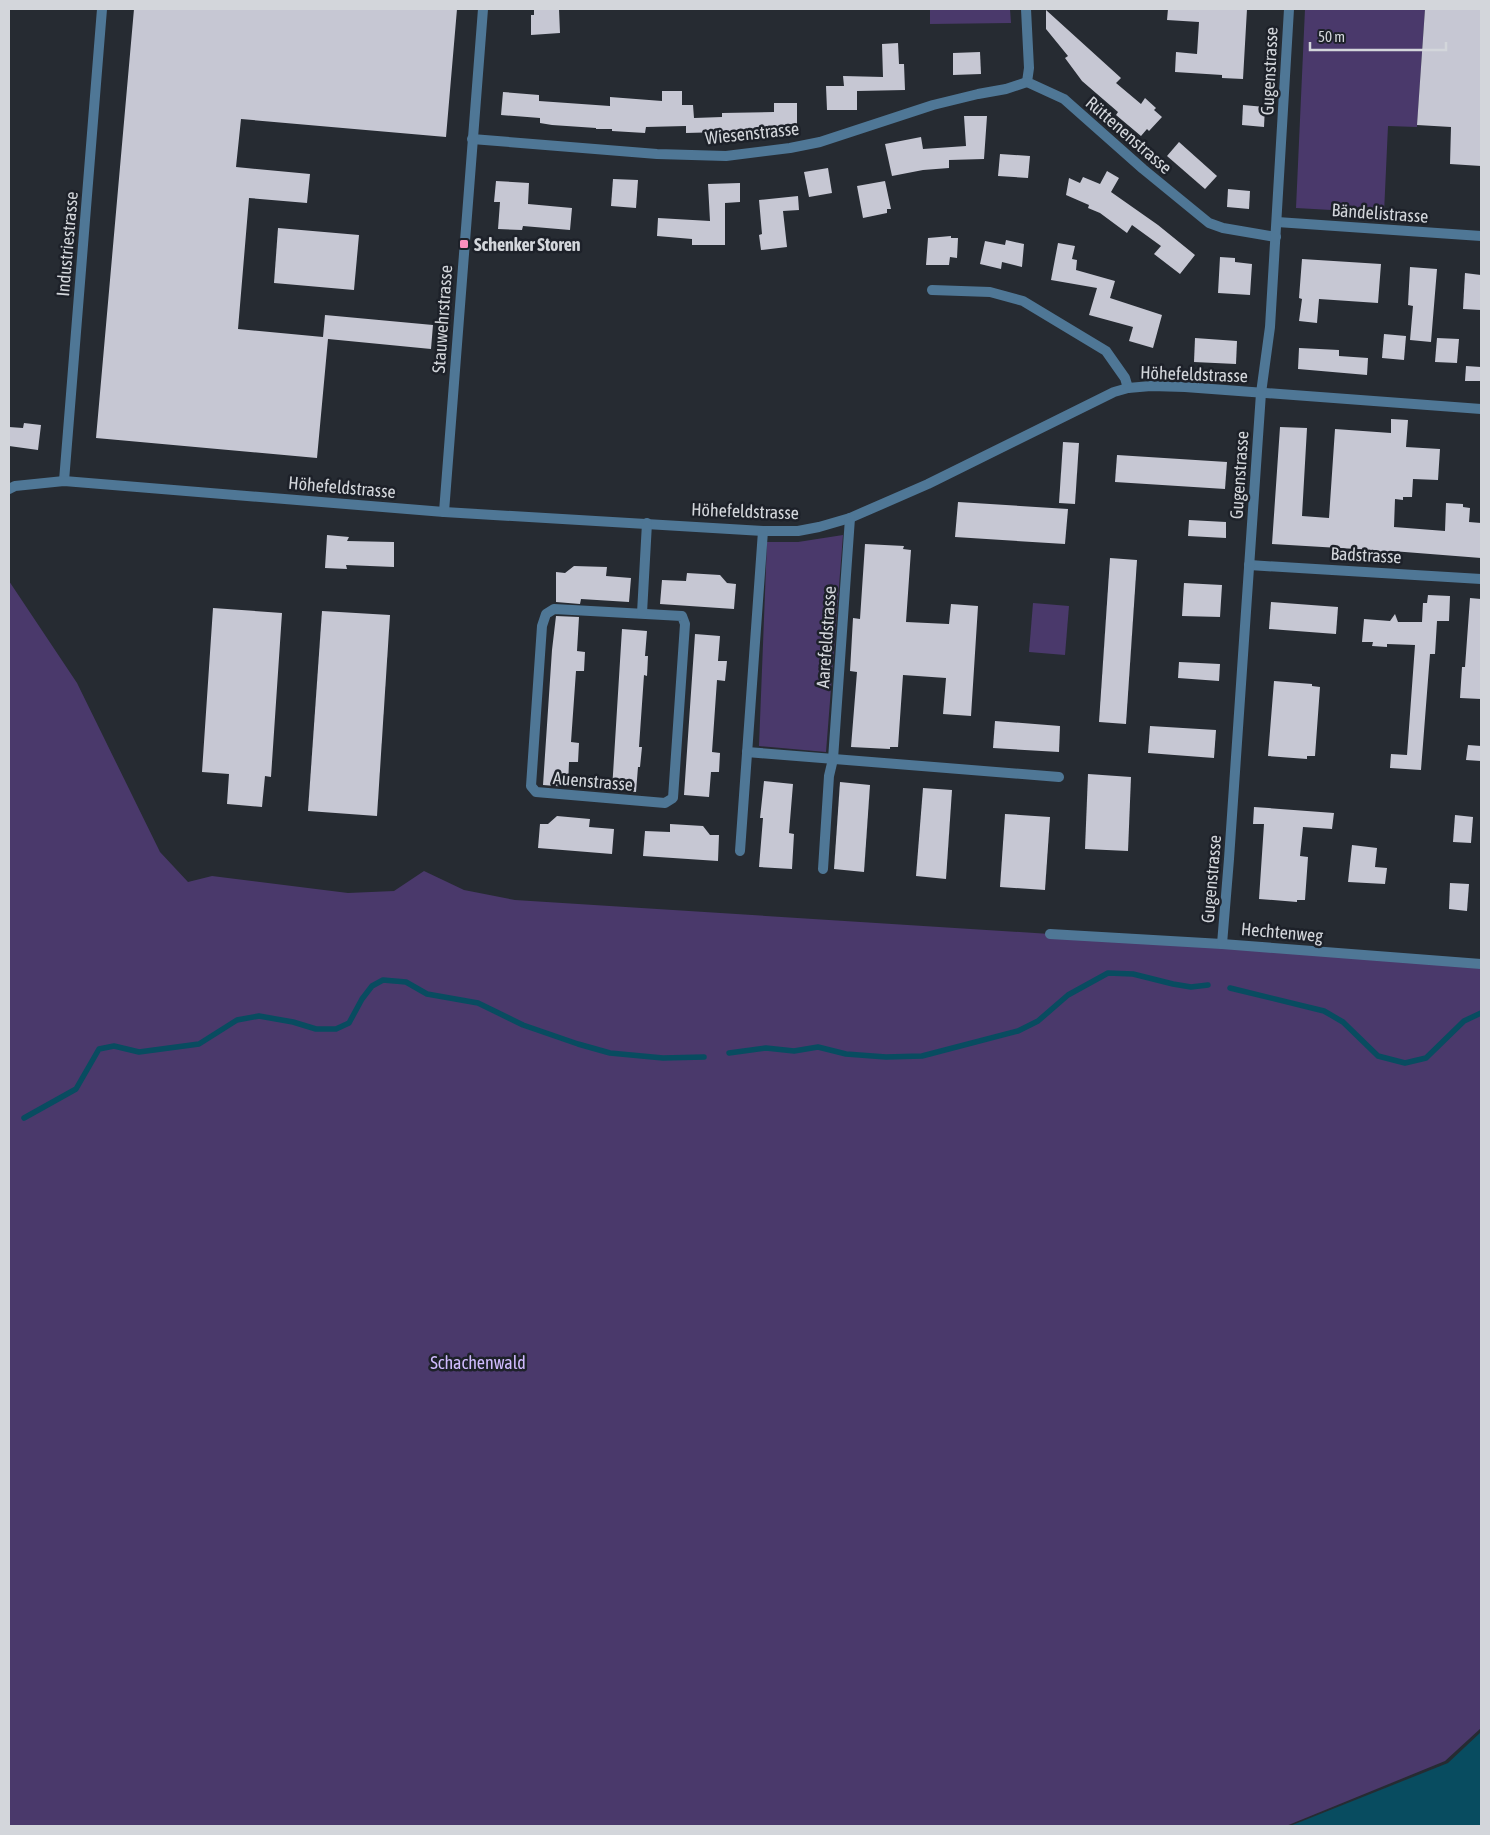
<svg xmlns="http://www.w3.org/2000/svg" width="1490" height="1835" font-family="'Asap Condensed',sans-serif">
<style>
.green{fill:#4a396b}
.water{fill:#084c60}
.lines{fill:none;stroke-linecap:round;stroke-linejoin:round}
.stream{stroke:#084c60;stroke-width:5.5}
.building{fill:#c6c7d3}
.minor{stroke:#4f7796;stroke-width:10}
.poi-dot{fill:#fd8ebe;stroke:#1d2129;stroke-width:2}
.labels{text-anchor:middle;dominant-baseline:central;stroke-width:5;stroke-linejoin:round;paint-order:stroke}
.street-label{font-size:18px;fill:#d3d6db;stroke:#1d2129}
.poi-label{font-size:18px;font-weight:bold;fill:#d3d6db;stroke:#1d2129;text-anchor:start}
.park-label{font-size:18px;fill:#d0bbfe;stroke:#1d2129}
</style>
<rect width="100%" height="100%" fill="#262b32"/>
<!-- green -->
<g class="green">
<path d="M930 9H1010L1011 23 930 24Z"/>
<path d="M1305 9H1425L1417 127 1388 126 1384 213 1296 208Z"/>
<path d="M843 535 826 752 759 746 767 542H798Z"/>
<path d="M9 581 77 683 160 852 188 882 212 876 348 893 394 891 424 871 464 890 515 900 1050 934 1481 964V1728L1445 1761 1286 1826H9Z"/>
<path d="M1033 603 1069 606 1065 655 1029 652Z"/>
</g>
<!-- water -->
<path class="water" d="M1481 1732V1826H1290L1448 1763Z"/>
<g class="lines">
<!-- stream -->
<g class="stream">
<path d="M1230 988 1324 1011 1343 1022 1378 1056 1405 1063 1426 1058 1464 1021 1481 1013"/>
<path d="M729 1053 766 1048 794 1051 818 1047 846 1054 886 1057 922 1056 1018 1031 1038 1021 1068 995 1108 973 1133 974 1173 984 1191 987 1208 985"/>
<path d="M24 1118 76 1089 99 1049 114 1046 139 1052 199 1044 237 1020 259 1016 293 1022 316 1029H336L349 1023 362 999 372 986 383 980 406 982 427 994 478 1003 523 1025 578 1044 610 1053 663 1058 704 1057"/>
</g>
</g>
<!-- building -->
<g class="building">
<path d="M134 9H457L446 137 241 119 236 167 310 174 307 203 249 198 238 329 323 337 325 315 433 325 431 349 328 339 317 458 96 438Z"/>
<path d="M534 9H559L560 33 531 35V15H534Z"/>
<path d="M1168 9H1247L1243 79 1222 78V75L1175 72 1176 52 1197 54 1199 22 1167 20Z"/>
<path d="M1425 9H1481V166L1450 164 1451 127 1417 125Z"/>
<path d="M1046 10 1121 78 1116 83 1141 104 1145 98 1156 108 1154 110 1162 117 1149 131 1147 129 1141 136 1116 115 1118 112 1082 81 1065 58 1068 56 1046 29Z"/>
<path d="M898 43 899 64H904L905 90 857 91V110H827L826 86H844L843 76 883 77 882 44Z"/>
<path d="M980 52 981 74 953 75V53Z"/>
<path d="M662 91H682V105H693L694 118 722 117V113L774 112V103H797V124L784 125V135H768V133L722 134V132L686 133V126L646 127 645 133 612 131V129H596V128L552 125 540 123V118L501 115 503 92 539 95V101L610 106V97L662 101Z"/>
<path d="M1243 105 1265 107 1264 127 1242 125Z"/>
<path d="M964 116H987L984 159 949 160V168L923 170 892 176 885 144 921 137 923 149 966 146Z"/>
<path d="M1179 142 1217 176 1205 189 1167 156Z"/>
<path d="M1000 154 1030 156 1028 178 998 176Z"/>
<path d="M828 168 832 193 809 197 804 172Z"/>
<path d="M1107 171 1119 178 1111 192 1158 225 1195 255 1180 274 1154 254 1161 246 1132 225 1127 233 1100 213 1088 208 1089 205 1066 195 1069 178 1080 183 1083 177 1100 184Z"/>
<path d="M613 179 638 180 636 208 611 206Z"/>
<path d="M496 181 529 183 528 204 572 208 570 230 523 226 522 230 498 229 500 202H494Z"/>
<path d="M885 181 891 209H887V213L863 218 857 186Z"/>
<path d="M740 183V202L725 203V245H692V239L657 236 658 218 710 221 708 184Z"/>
<path d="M1228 189 1250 191 1249 209 1227 207Z"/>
<path d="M798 196 799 210 783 211 787 247 761 250 759 235 762 234 759 200Z"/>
<path d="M278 228 359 235 354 290 274 283Z"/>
<path d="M951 236V238H958L957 258 950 257 949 265H926L928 238Z"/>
<path d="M1006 240 1024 244 1022 267 1002 262 1001 269 980 264 985 241 1005 245Z"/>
<path d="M1058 243 1075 246 1072 259 1077 260 1076 270 1115 281 1110 298 1162 315 1153 348 1129 341 1133 327 1089 315 1097 288 1051 280Z"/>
<path d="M1220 257 1235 258V262L1252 264 1250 295 1218 293Z"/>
<path d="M1302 259 1381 264 1378 303 1319 299 1317 323 1299 321 1302 299 1299 298Z"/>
<path d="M1410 267 1437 269 1431 342 1410 340 1413 306 1408 305Z"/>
<path d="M1465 273 1481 275V310L1463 309Z"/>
<path d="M1384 334 1406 336 1404 360 1382 358Z"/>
<path d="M1195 338 1237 341 1236 364 1194 362Z"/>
<path d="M1437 338 1459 339 1457 363 1435 362Z"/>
<path d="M1299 348 1339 350V356L1368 358 1367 375 1298 369Z"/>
<path d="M1466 366 1481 367 1480 381H1465Z"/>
<path d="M1391 419 1408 420 1406 447 1440 449 1438 480 1413 479 1412 497H1403V500L1395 499 1394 527 1445 531 1446 503 1463 504V507L1470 508 1469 522 1481 523V558L1392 551V555L1372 554 1373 550 1272 544 1280 427 1307 428 1302 516 1329 518 1335 429 1391 433Z"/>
<path d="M24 423 41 425 38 450 9 446V427L23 428Z"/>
<path d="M1063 442 1079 443 1075 504 1059 503Z"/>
<path d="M1117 455 1227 462 1225 489 1115 482Z"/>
<path d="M958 502 1068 509 1065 544 955 537Z"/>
<path d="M1189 520 1226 522V538L1188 536Z"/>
<path d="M327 535 349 537 347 541 394 542V567L346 565 347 569 325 568Z"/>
<path d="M865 544 904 546 903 549 911 550 906 622 949 624 951 604 978 606 971 716 943 714 946 678 903 675 898 747H890V749L851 747 857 672 850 671 853 618 860 619Z"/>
<path d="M1110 558 1137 560 1126 724 1099 722Z"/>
<path d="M574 566 607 567 606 576 631 578 629 602 581 599 580 604 556 602V572L565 573Z"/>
<path d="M687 573 720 575 727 583 736 584 734 609 660 604 662 580 686 581Z"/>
<path d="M1184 583 1222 585 1220 617 1182 616Z"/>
<path d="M1428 595 1450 596 1449 621H1437L1435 654H1430L1421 770 1390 768 1391 754 1407 755 1415 645 1387 644V647L1372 646 1373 642H1362L1364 619 1390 621 1395 614 1398 622H1422L1423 603H1427Z"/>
<path d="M1470 598 1481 599V699L1460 698 1462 667H1465Z"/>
<path d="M1271 602 1338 607 1336 634 1269 629Z"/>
<path d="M213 608 282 613 271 777 265 776 262 807 227 804 229 774 202 772Z"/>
<path d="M322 611 390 615 377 816 308 811Z"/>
<path d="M556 616 579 617 577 651 585 652 584 671H576L571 742 579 743 578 762H569L568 787 543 785 552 650Z"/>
<path d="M622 629 647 631 645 656H648L647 676 644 675 639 747H642L640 767H638L636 792 612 790Z"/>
<path d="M695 634 720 636 718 661H727L725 681 717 680 712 752 720 753 719 772H711L709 797 684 795Z"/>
<path d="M1179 662 1220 664 1219 681 1178 678Z"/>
<path d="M1274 681 1312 684V686L1320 687 1315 756H1307V759L1268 756Z"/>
<path d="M995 721 1060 726 1059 752 993 748Z"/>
<path d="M1150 726 1216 730 1214 758 1148 753Z"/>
<path d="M1468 745 1481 746V761L1466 760Z"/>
<path d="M1088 774 1131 777 1128 851 1085 849Z"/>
<path d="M764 781 793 784 789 833 794 834 792 869 759 867 763 818H760Z"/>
<path d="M840 782 870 785 864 872 834 869Z"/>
<path d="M923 788 952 790 946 879 916 876Z"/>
<path d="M1254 807 1334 813 1332 829 1303 827 1300 856 1308 857 1305 900H1297V902L1259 899 1264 824H1253Z"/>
<path d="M1005 814 1050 817 1045 890 1000 887Z"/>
<path d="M1455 815 1473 817 1471 843 1453 842Z"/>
<path d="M557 816 590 819 589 827 614 829 612 854 538 848 540 824H548Z"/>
<path d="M670 824 703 826 710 835H719L718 861 643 856 645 831 670 832Z"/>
<path d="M1352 845 1377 848 1375 867 1387 868 1385 884 1348 882Z"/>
<path d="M1450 883 1469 884 1467 911 1449 909Z"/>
</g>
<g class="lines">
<!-- minor -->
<g class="minor">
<path d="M1026 9 1029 68 1027 82 1064 99 1143 169 1209 223 1223 228 1276 237"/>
<path d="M472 139 657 154 726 156 790 148 820 142 933 105 978 94 1006 89 1027 82"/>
<path d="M1277 222 1481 236"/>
<path d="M932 290 990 292 1023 301 1106 351 1125 378 1128 388"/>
<path d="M64 481 102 9"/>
<path d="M9 489 15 486 64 481 444 512 763 531H798L819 527 850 518 928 484 1114 392 1128 388 1151 386 1185 387 1481 409"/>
<path d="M444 512 483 9"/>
<path d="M1249 565 1481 579"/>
<path d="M554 609 682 616 685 624 673 798 665 803 536 792 531 786 542 626 546 614Z"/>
<path d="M642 613 647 523"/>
<path d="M747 752 1059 777"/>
<path d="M740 851 763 531"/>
<path d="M823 869 829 776 833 759 850 518"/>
<path d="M1050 934 1222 944 1481 964"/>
<path d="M1222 944 1229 859 1261 393 1270 327 1289 9"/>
</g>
</g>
<!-- markers -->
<rect class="poi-dot" x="459" y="239" width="10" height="10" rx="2.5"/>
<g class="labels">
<!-- street labels -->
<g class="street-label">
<text transform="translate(1269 71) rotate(-87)">Gugenstrasse</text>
<text transform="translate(752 133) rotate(-6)">Wiesenstrasse</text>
<text transform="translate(1129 135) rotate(41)">Rüttenenstrasse</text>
<text transform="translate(1380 213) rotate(4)">Bändelistrasse</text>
<text transform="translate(67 244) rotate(-85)">Industriestrasse</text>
<text transform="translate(442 319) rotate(-86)">Stauwehrstrasse</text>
<text transform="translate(1194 374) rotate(2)">Höhefeldstrasse</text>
<text transform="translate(1239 475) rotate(-86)">Gugenstrasse</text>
<text transform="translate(342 487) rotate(5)">Höhefeldstrasse</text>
<text transform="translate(745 511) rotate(2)">Höhefeldstrasse</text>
<text transform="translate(1366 555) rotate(3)">Badstrasse</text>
<text transform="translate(826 637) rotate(-86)">Aarefeldstrasse</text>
<text transform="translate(593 781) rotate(5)">Auenstrasse</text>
<text transform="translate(1211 879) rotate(-85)">Gugenstrasse</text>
<text transform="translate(1282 932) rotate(5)">Hechtenweg</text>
</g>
<!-- poi labels -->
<g class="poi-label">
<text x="474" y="244">Schenker Storen</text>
</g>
<!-- park labels -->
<g class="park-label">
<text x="478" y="1362">Schachenwald</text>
</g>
</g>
<!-- border -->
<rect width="1490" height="1835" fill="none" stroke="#d3d6db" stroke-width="20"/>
<!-- scale -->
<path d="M1310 42v8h136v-8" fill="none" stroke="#d3d6db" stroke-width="2.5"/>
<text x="1318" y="42" font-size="15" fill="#d3d6db" stroke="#1d2129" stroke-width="4" paint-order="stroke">50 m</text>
</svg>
